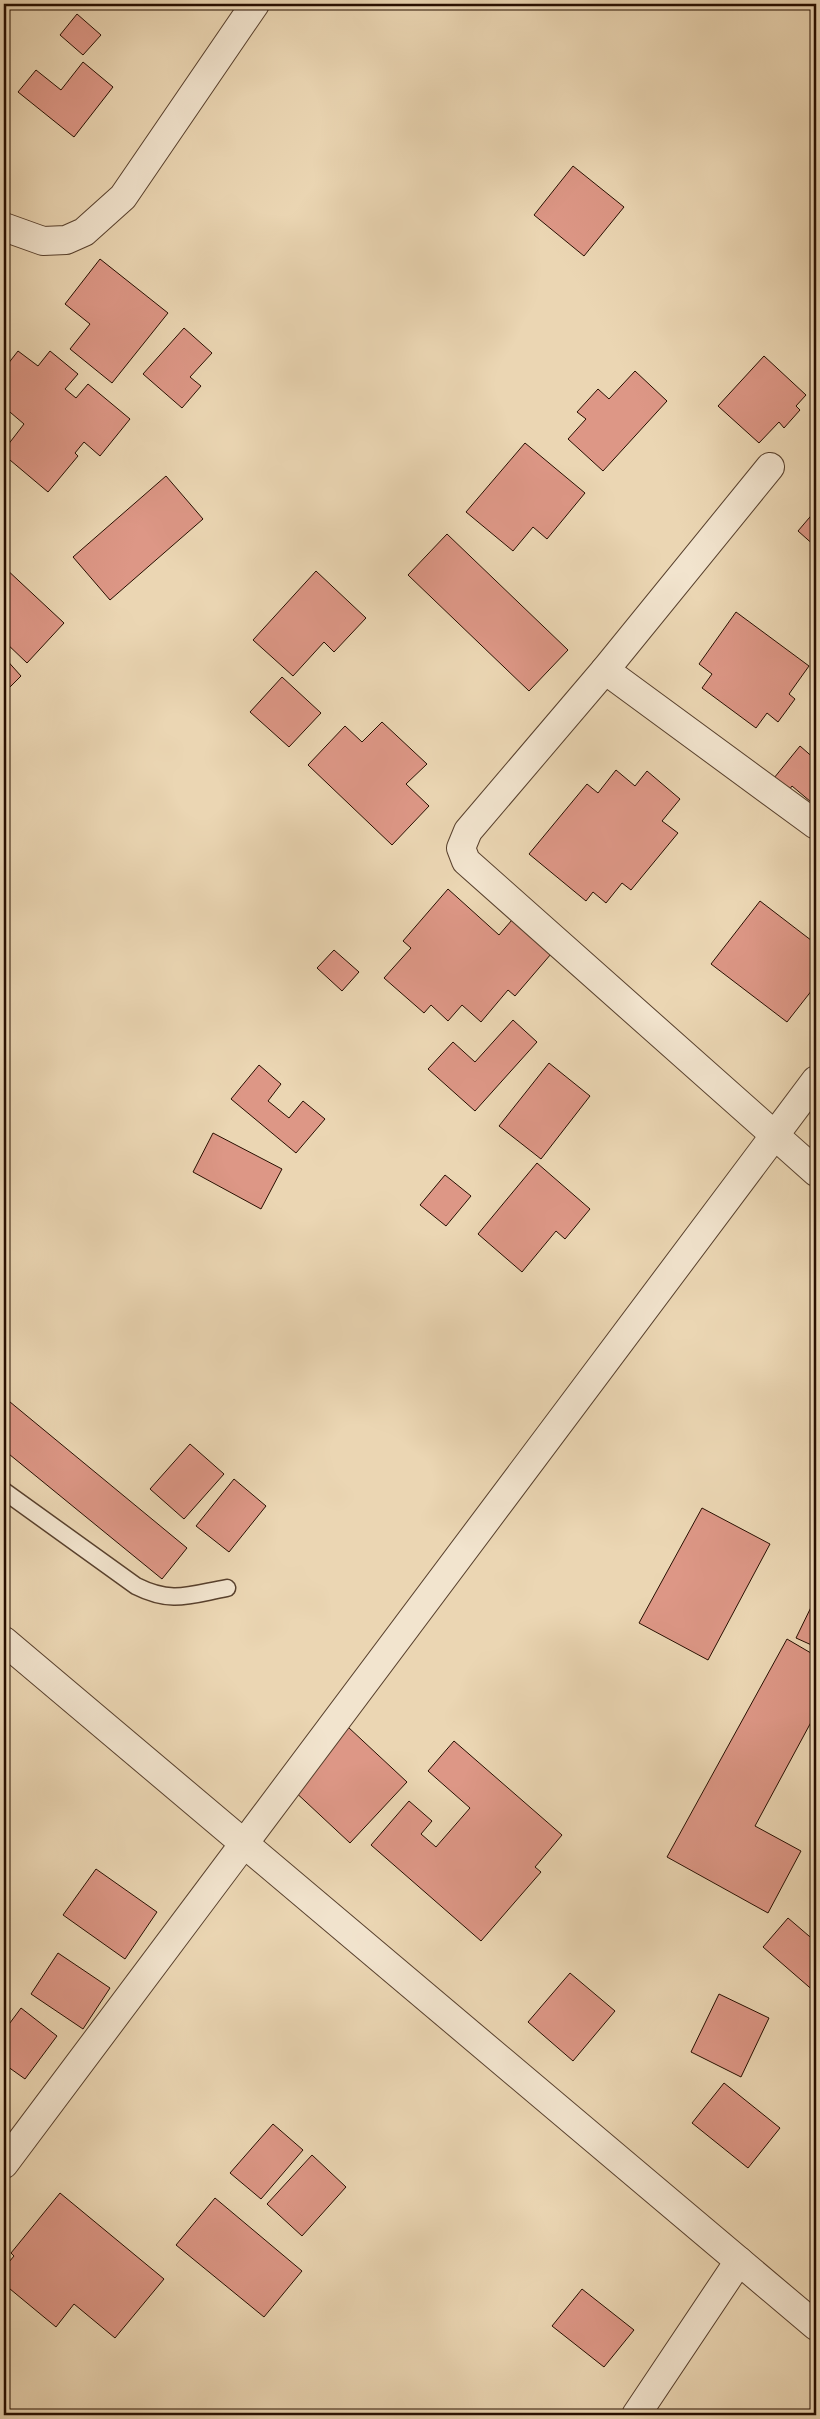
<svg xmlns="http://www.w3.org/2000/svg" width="820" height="2419" font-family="'EB Garamond',serif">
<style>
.building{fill:#dd9786;stroke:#270e00}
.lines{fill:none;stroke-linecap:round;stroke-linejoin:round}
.lane-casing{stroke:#58402d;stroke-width:19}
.street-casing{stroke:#58402d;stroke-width:30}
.lane{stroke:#f2e4ce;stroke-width:16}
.street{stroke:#f2e4ce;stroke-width:28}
</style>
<rect width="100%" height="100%" fill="#ebd6b3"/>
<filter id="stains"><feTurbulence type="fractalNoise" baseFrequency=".004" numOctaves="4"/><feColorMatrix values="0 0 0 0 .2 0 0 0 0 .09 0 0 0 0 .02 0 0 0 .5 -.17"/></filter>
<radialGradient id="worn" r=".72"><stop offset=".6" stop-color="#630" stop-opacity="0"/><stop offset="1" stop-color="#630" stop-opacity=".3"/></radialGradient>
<!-- building -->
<g class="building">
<path d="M77 14 101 35 83 55 60 35Z"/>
<path d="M83 62 113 87 74 137 18 92 36 70 61 90Z"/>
<path d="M573 166 624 207 584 256 534 215Z"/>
<path d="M100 259 168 313 112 383 70 349 90 324 65 304Z"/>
<path d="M184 328 212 353 190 377 201 386 182 408 143 374Z"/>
<path d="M18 351 38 366 50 351 78 374 65 389 76 398 88 384 130 419 100 456 84 442 75 453 78 456 48 492 4 455V450L24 424 4 407V369Z"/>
<path d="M764 356 806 395 796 406 800 410 784 428 779 422 759 443 718 406Z"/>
<path d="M635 371 667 401 603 471 568 439 586 419 577 412 598 389 609 399Z"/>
<path d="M525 443 585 493 547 539 533 527 513 551 466 512Z"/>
<path d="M166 476 203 519 110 600 73 557Z"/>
<path d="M815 511H816V547L798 531Z"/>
<path d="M447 534 568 650 529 691 408 575Z"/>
<path d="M4 567 64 623 27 663 4 641Z"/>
<path d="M316 571 366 618 334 652 324 642 293 676 253 640Z"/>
<path d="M736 612 809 666 789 694 795 699 778 722 767 713 756 728 702 688 712 674 699 664Z"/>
<path d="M4 657 21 676 4 693Z"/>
<path d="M282 677 321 713 289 747 250 712Z"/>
<path d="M382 722 427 764 406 784 429 806 392 845 308 765 345 726 362 742Z"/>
<path d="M800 746 816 760V796L811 802 792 786 789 790 774 778Z"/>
<path d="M616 770 635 786 647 771 680 799 662 821 678 833 631 890 622 883 606 903 593 892 586 901 529 854 587 784 598 793Z"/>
<path d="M448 889 499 935 518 913 557 947 515 996 508 990 481 1022 462 1005 448 1021 431 1005 424 1013 384 978 411 948 403 941Z"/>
<path d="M760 901 816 944V985L787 1022 711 964Z"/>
<path d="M334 950 359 972 342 991 317 968Z"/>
<path d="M513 1020 537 1042 475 1111 428 1069 453 1042 475 1062Z"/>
<path d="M549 1063 590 1096 541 1159 499 1126Z"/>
<path d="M259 1065 281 1084 268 1101 289 1118 303 1101 325 1119 296 1153 231 1099Z"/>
<path d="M213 1133 282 1169 261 1209 193 1172Z"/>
<path d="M537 1163 590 1209 565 1239 556 1231 522 1272 478 1234Z"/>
<path d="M445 1175 471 1196 446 1226 420 1205Z"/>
<path d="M4 1397 187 1548 162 1579 4 1450Z"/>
<path d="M190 1444 224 1474 184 1519 150 1489Z"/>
<path d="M234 1479 266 1506 229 1552 196 1526Z"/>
<path d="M702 1508 770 1544 708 1660 639 1623Z"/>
<path d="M816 1597V1647L796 1638Z"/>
<path d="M787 1639 816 1656V1713L755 1826 801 1851 768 1913 667 1857Z"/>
<path d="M348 1727 407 1782 350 1843 291 1788Z"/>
<path d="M454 1741 562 1835 535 1867 541 1872 481 1941 371 1845 409 1801 432 1821 421 1834 436 1847 470 1808 428 1771Z"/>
<path d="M96 1869 157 1912 125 1959 63 1915Z"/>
<path d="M788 1918 816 1942V1993L763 1947Z"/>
<path d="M58 1953 110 1988 83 2029 31 1994Z"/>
<path d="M570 1973 615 2011 573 2061 528 2022Z"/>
<path d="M719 1994 769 2018 741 2077 691 2052Z"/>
<path d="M21 2008 57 2036 25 2079 4 2064V2031Z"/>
<path d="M724 2083 780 2128 748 2168 692 2123Z"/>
<path d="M273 2124 303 2150 261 2199 230 2173Z"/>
<path d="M312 2155 346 2187 302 2236 267 2204Z"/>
<path d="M60 2193 164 2279 115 2338 74 2304 56 2327 4 2284V2268L14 2256 11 2253Z"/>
<path d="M215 2198 302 2271 264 2317 176 2245Z"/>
<path d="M582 2289 634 2330 604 2367 552 2326Z"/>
</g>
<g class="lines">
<!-- lane casing -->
<g class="lane-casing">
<path id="lane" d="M4 1491 136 1586C172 1604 189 1595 227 1588"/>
</g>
<!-- street casing -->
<g class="street-casing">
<g id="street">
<path d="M4 227 43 241 66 240 84 232 123 197 255 4"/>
<path d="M770 467 605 670 468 831 461 848 466 861 816 1172"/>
<path d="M605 670 816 825"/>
<path d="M4 1641 816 2326"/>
<path d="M4 2164 816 1080"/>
<path d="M636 2415 739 2261"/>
</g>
</g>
<!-- lane -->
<use href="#lane" class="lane"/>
<!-- street -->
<use href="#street" class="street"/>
</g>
<!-- margin -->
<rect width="820" height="2419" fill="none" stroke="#ebd6b3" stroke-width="20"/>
<rect x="5" y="5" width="810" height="2409" fill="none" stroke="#270e00" stroke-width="2.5"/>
<rect x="10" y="10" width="800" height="2399" fill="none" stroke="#270e00"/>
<rect width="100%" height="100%" filter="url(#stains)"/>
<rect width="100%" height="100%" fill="url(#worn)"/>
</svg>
